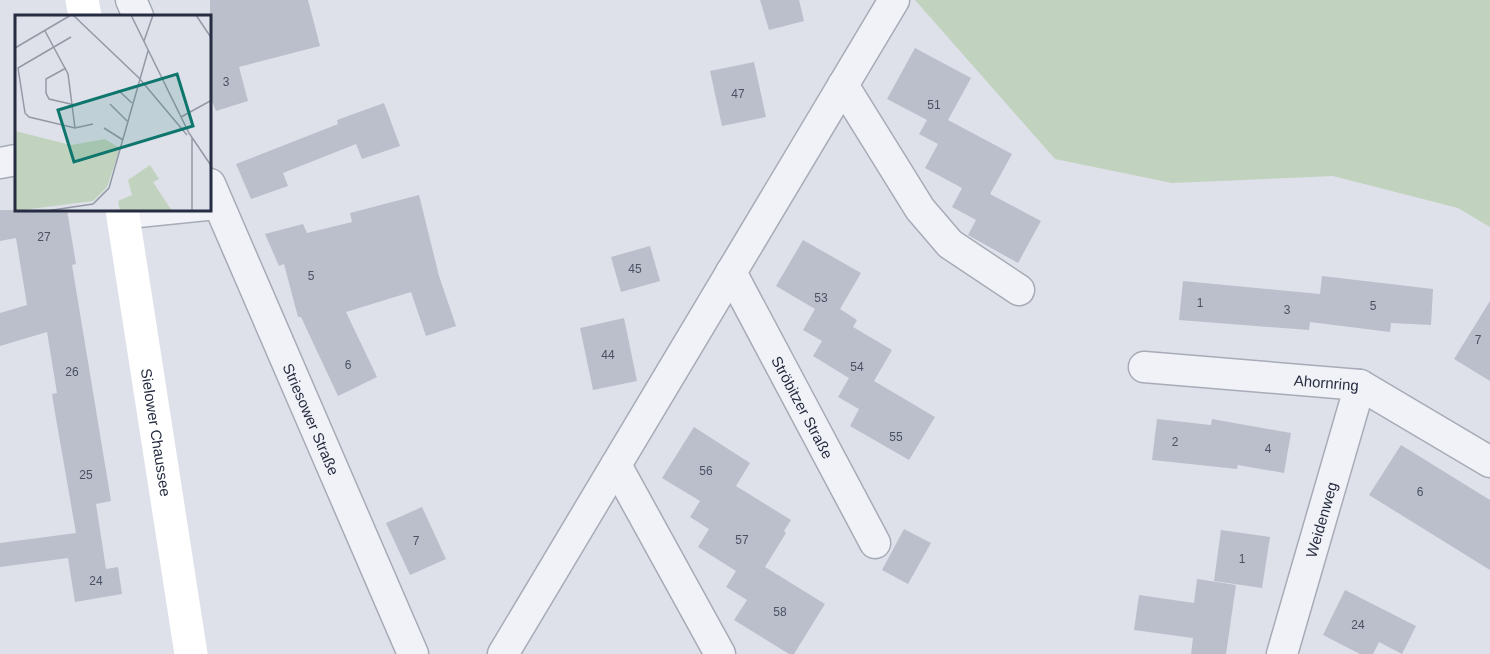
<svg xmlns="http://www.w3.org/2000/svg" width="1490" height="654" font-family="Arial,sans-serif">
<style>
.green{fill:#c1d3be}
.building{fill:#bbbfcc}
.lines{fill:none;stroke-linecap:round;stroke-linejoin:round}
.service-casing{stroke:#a7abb7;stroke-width:18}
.minor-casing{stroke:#a7abb7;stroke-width:33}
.service{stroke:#f1f2f7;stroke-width:15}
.minor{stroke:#f1f2f7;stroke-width:30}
.secondary{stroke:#fff;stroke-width:33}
.labels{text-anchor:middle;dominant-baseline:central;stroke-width:4.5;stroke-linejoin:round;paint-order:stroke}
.number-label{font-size:12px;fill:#4b5164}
.street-label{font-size:15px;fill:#262c41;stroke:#edf0f6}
.inset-road{fill:none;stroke:#9499a6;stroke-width:1.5}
.view{fill:#0f766e;fill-opacity:0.15;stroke:#0f766e;stroke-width:3}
.inset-edge{fill:none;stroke:#262c41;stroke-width:3}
</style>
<rect width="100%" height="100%" fill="#dee1e9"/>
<!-- green -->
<path class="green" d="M915 0H1490V227L1458 208 1333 176 1172 183 1055 159Z"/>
<!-- building -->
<g class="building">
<path d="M210 0H308L320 46 239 67 248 101 216 111 210 96Z"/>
<path d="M760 0H799L804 21 769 30Z"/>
<path d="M915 48 971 78 948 120 1012 154 990 194 1041 221 1018 263 968 235 976 220 952 207 962 188 925 168 938 144 919 134 927 120 887 99Z"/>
<path d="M754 62 766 117 722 126 710 71Z"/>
<path d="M384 103 400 146 362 159 356 144 283 173 288 186 251 199 236 164 338 124 337 120Z"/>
<path d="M419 195 439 276 456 326 426 336 411 292 346 312 377 377 338 396 301 317H298L284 264 279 266 265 234 303 224 307 233 352 222 350 213Z"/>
<path d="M0 210H67L76 264 72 265 111 501 96 504 106 569 118 567 122 594 75 602 68 558 0 567V543L76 533 54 407 52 394 57 393 47 332 0 346V313L27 305 16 238 0 241Z"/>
<path d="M803 240 861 273 840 309 857 320 853 327 892 350 874 381 935 417 909 460 850 426 859 409 838 397 849 378 813 356 822 341 803 330 815 309 776 286Z"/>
<path d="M650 246 660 281 621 292 611 257Z"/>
<path d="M1322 276 1433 289 1431 325 1391 323 1390 332 1310 322 1309 330 1179 320 1183 281 1320 294Z"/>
<path d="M1490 301V381L1454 359Z"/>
<path d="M624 318 637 381 593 390 580 328Z"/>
<path d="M1157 419 1211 425 1212 419 1291 433 1284 473 1238 465 1237 469 1152 460Z"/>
<path d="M694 427 750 463 736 486 791 520 784 531 786 533 765 567 825 604 794 654H789L734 620 747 600 726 587 736 571 698 547 709 529 690 517 700 501 662 478Z"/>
<path d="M1401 445 1490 500V570L1369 495Z"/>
<path d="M422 507 446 559 410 575 386 523Z"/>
<path d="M904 529 931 543 908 584 882 570Z"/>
<path d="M1221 530 1270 537 1262 588 1214 581Z"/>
<path d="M1197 579 1236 585 1226 654H1191L1193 638 1134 630 1139 595 1194 603Z"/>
<path d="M1345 590 1416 626 1402 654 1379 642 1373 654H1360L1323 635Z"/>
</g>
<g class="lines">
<!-- service casing -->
<g class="service-casing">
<path id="service" d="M124 221 222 211"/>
</g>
<!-- minor casing -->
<g class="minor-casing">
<g id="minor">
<path d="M131 0 138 16"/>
<path d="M843 85 920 209 950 244 1019 290"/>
<path d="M0 163 16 160"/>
<path id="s1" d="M210 184 413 654"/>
<path id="s2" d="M731 272 875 543"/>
<path id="s3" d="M1144 367 1360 385 1490 462"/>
<path d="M616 465 720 654"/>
<path d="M503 654 894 0"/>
<path id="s4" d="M1282 654 1360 385"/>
</g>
</g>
<!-- service -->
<use href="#service" class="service"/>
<!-- minor -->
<use href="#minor" class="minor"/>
<!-- secondary -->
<g class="secondary">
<path d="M82 0 85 16"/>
<path id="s5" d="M122 210 191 654"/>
</g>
</g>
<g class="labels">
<!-- number labels -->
<g class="number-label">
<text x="226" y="82">3</text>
<text x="738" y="94">47</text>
<text x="934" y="105">51</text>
<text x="44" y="237">27</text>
<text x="635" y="269">45</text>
<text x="311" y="276">5</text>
<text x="821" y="298">53</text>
<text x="1200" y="303">1</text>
<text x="1373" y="306">5</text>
<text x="1287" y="310">3</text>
<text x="1478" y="340">7</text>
<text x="608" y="355">44</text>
<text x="348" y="365">6</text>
<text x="857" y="367">54</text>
<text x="72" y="372">26</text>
<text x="896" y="437">55</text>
<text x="1175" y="442">2</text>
<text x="1268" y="449">4</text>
<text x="706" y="471">56</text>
<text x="86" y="475">25</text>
<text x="1420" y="492">6</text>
<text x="742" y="540">57</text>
<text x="416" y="541">7</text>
<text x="1242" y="559">1</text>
<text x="96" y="581">24</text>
<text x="780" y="612">58</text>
<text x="1358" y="625">24</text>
</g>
<!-- street labels -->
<g class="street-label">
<text stroke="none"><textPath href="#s3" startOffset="183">Ahornring</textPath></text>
<text stroke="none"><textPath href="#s2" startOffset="153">Ströbitzer Straße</textPath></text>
<text stroke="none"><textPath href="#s1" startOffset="256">Striesower Straße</textPath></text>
<text stroke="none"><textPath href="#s5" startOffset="225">Sielower Chaussee</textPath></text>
<text stroke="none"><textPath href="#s4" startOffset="140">Weidenweg</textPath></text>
</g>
</g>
<!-- overview -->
<g transform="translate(15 15)">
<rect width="196" height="196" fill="#dee1e9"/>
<path d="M0 116 56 130 90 124 105 133 92 172 78 186 0 196ZM135 150 144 164 138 167 157 196H105L103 186 117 180 113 165Z" fill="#c1d3be"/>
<path class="inset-road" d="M58 0 124 63 172 120M116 0 174 118 197 152M181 0 197 24M30 16 53 59 60 113M56 22 3 53 10 98 14 102 60 113 78 109M129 26 138 0M0 33 56 0M51 53 31 64V78L34 84 60 90M103 75 117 88M95 89 112 106M166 102 197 85M89 113 108 125M177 123V196M31 196 78 189 94 173 133 36"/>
<path class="view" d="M162 59 178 111 59 147 43 95Z"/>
<rect width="196" height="196" class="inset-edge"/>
</g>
</svg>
